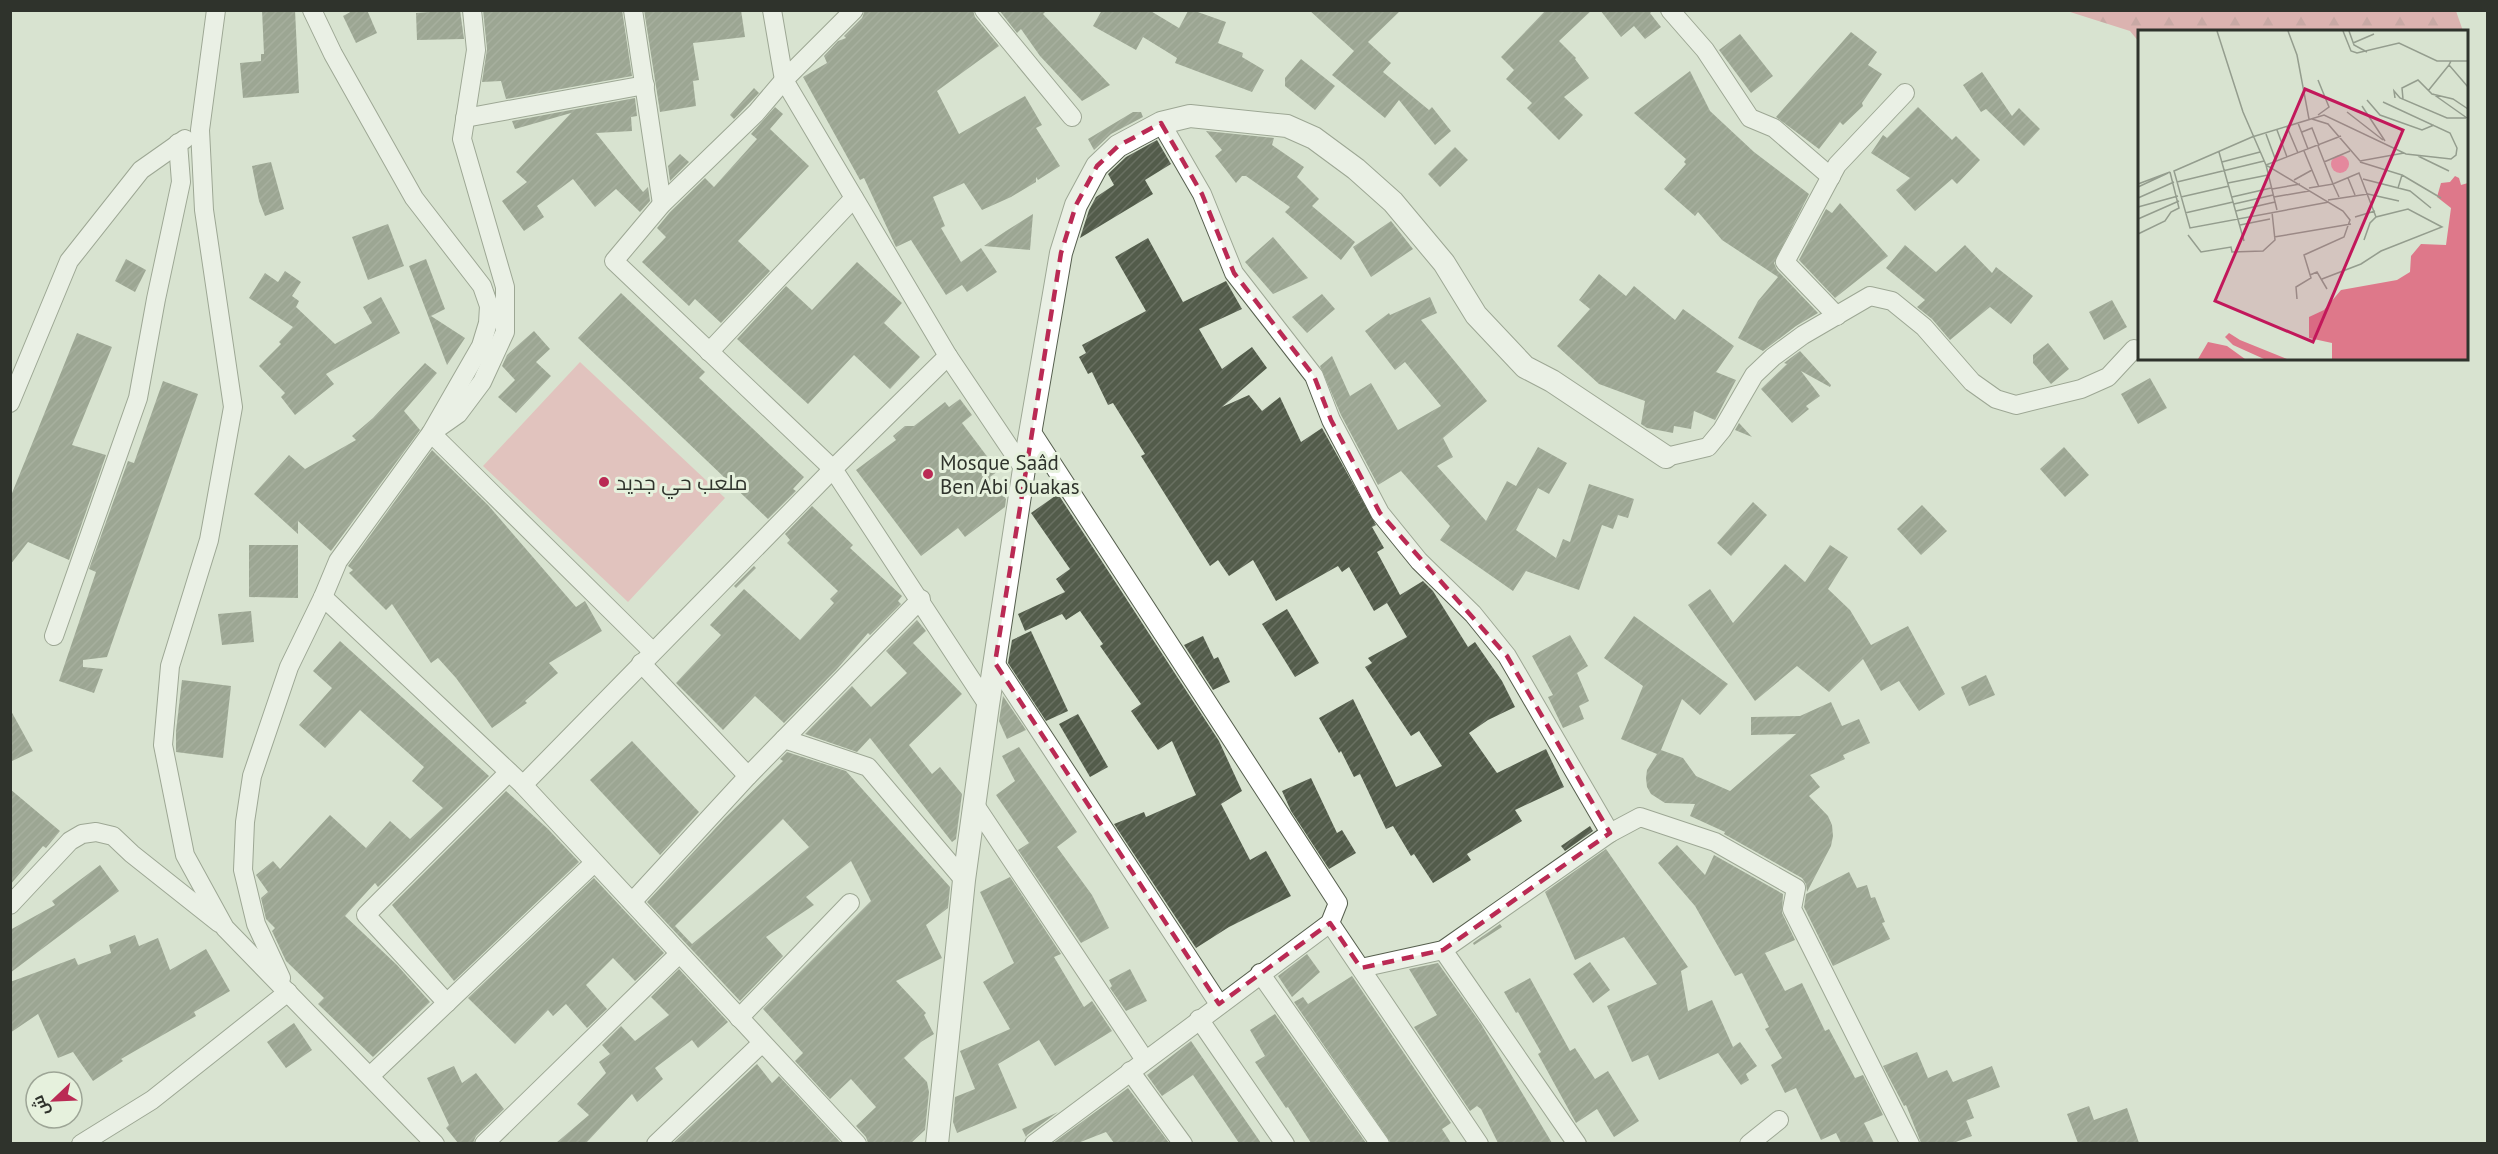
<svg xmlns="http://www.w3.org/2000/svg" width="2498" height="1154" font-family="'PT Sans',Cairo,sans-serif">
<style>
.forest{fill:url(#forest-firs)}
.garden{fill:#ea9ca8}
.building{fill:url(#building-hatch);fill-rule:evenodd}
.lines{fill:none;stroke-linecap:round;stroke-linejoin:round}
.minor-casing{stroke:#555e4d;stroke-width:20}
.tertiary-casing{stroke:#555e4d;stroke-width:24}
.minor{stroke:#fff;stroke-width:18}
.tertiary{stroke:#fff;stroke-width:22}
.marked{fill:none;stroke:#ba2a54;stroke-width:4.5;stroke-dasharray:12 8;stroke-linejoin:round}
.poi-dot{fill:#ba2a54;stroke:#e6f1dd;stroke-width:2}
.labels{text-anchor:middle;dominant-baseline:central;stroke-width:6;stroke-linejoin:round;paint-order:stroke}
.poi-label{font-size:21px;fill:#2f332c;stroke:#e6f1dd;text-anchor:start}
.inset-road{fill:none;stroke:#949d8e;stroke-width:1.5}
.view{fill:#c2185b;fill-opacity:0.15;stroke:#c2185b;stroke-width:3}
.inset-edge{fill:none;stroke:#2f332c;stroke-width:3}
</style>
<defs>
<pattern id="forest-firs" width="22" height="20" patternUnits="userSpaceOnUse" patternTransform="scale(1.5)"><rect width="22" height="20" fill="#de788a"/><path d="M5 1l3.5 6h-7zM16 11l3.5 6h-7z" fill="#b46371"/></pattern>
<pattern id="building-hatch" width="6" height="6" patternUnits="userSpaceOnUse" patternTransform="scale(1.5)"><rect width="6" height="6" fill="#535c4b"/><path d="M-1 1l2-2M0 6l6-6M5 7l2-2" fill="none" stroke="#697062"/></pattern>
</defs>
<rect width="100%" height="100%" fill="#d8e3d0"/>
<!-- forest -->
<path class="forest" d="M2067 11H2456L2463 31 2140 32 2139 42 2130 31Z"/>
<!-- garden -->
<path class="garden" d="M580 362 725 498 628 602 483 466Z"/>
<!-- building -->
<g class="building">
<path d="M262 10H295L299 93 243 98 240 63 261 61V54H264Z"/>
<path d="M354 10H367L377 33 356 43 343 16Z"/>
<path d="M460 10 464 39 417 40 416 13Z"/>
<path d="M483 10H622L632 76 506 99 501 81 482 82 487 49Z"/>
<path d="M644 10H741L745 37 693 43 699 80 693 81 696 106 660 112Z"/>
<path d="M865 10H973L975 17 999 46 937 91 959 134 1025 96 1042 125 1036 128 1060 166 1038 180 1036 177V182L1011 197 982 210 964 183 933 197 945 226 941 228 961 262 981 248 997 272 967 292 962 285 946 295 911 240 896 247 864 178 860 180 803 77 827 63 824 56 838 41 846 38 844 36 862 18Z"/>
<path d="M999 10H1047L1043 14 1110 85 1082 101 1040 56 1021 29 1017 33Z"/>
<path d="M1102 10H1149L1179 28 1188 11H1195L1226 22 1218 43 1243 53 1242 57 1264 70 1252 92 1175 63 1177 58 1143 37 1136 50 1093 26Z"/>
<path d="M1309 10H1401L1368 42 1391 63 1383 72 1429 110 1432 107 1451 131 1435 145 1399 100 1385 118 1332 75 1354 51Z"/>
<path d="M1546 10H1592L1559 41 1576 58 1575 59 1589 78 1564 97 1583 115 1559 140 1527 108 1532 103 1506 79 1514 70 1501 57Z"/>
<path d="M1600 10H1653L1650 13 1661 27 1645 39 1634 26 1621 37Z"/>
<path d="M1851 32 1877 52 1868 65 1882 74 1862 103 1863 106 1843 125 1840 122 1819 149 1776 117Z"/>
<path d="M1740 34 1773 76 1751 93 1719 50Z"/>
<path d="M1301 59 1335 86 1315 110 1285 86V78Z"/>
<path d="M1690 71 1710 111 1754 152 1809 194 1774 263 1777 270 1818 313 1796 326 1763 351 1738 338 1758 301 1778 277 1722 240 1698 212 1695 216 1664 189 1686 164 1684 162 1686 159 1634 113Z"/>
<path d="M1982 72 2012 116 2019 108 2040 129 2024 146 1986 109 1981 112 1963 85Z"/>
<path d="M754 88 759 93 734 119 730 115Z"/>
<path d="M635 98 637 116 631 117 632 131 596 133 643 192 648 187 650 201 640 212 616 189 595 207 573 179 537 206 544 217 524 231 502 201 527 182 516 172 571 113 515 129 512 121Z"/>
<path d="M775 107 783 114 770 129 809 166 738 241 770 271 721 323 695 299 689 306 642 262 666 237 657 228 670 212 705 178 714 187 757 139 751 134Z"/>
<path d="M1918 107 1952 140 1956 136 1980 160 1957 184 1952 179 1915 211 1896 190 1910 178 1871 153 1883 135 1887 138Z"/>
<path d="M1133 112H1141L1143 117 1111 134 1094 150 1088 139Z"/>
<path d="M1206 131 1274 138 1272 145 1304 167 1297 177 1319 199 1312 206 1355 242 1341 260 1285 212 1290 207 1246 176H1242L1236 183 1215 156 1222 150Z"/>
<path d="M1157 140 1171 164 1145 180 1153 194 1080 238 1089 210 1096 197 1114 185 1108 174 1126 157Z"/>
<path d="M1455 147 1468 160 1440 187 1428 174Z"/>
<path d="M680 154 689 162 670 181 668 166Z"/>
<path d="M271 162 284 209 265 216 259 201 252 166Z"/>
<path d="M1840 203 1888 256 1835 298 1799 260 1826 209 1832 213Z"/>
<path d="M1033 214 1030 250 984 246 1006 231Z"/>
<path d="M1391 221 1413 249 1371 277 1353 247Z"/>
<path d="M388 224 404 266 368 280 352 237Z"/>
<path d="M1273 237 1308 278 1273 294 1245 262Z"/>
<path d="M1148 238 1183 302 1226 281 1242 309 1199 329 1222 369 1252 347 1267 368 1222 407 1249 395 1262 411 1280 397 1301 442 1322 428 1376 525 1372 527 1384 548 1377 552 1400 595 1423 581 1433 591 1468 647 1475 642 1502 681 1515 707 1488 720 1469 733 1497 773 1546 749 1564 787 1515 810 1522 821 1467 854 1471 860 1433 883 1414 854 1411 856 1393 826 1386 829 1360 774 1354 777 1341 751 1339 753 1319 718 1353 699 1396 787 1442 766 1419 731 1411 736 1365 667 1372 663 1368 658 1407 637 1387 603 1374 611 1349 567 1342 572 1338 566 1276 601 1253 560 1229 576 1218 560 1210 566 1141 456 1145 454 1113 403 1108 405 1092 372 1088 374 1079 357 1086 353 1082 345 1146 311 1115 257Z"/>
<path d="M1905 245 1936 272 1965 245 1992 273 1996 267 2033 296 2011 324 1990 307 1950 340 1932 319 1917 307 1925 300 1886 268Z"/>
<path d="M126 259 146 270 135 292 115 281Z"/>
<path d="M426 259 445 309 431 316 465 338 447 365 409 266Z"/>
<path d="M857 262 902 303 884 323 920 357 890 389 854 355 808 404 737 339 786 286 812 310Z"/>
<path d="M285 271 301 282 292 296 299 301 296 307 335 344 372 323 363 307 381 297 400 333 326 374 334 384 295 415 281 397 285 393 259 366 281 344 279 342 293 327 249 298 265 273 278 282Z"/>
<path d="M1599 274 1626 296 1634 286 1675 320 1683 309 1734 346 1716 372 1736 380 1715 420 1694 411 1691 429 1674 426 1673 433 1647 428 1641 424 1645 401 1599 384 1557 346 1590 309 1579 300Z"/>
<path d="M621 293 705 372 699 378 804 477 793 489 796 491 768 519 578 338Z"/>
<path d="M1322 294 1335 309 1307 333 1292 317Z"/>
<path d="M1430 297 1437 313 1421 320 1487 401 1443 438 1453 457 1437 466 1486 521 1507 481 1516 486 1538 447 1567 463 1549 494 1538 488 1516 530 1556 558 1563 539 1570 542 1589 484 1634 499 1628 518 1618 515 1613 529 1602 525 1579 590 1526 571 1513 591 1440 540 1450 526 1401 471 1378 485 1341 415 1320 366 1332 356 1350 396 1371 383 1398 430 1441 406 1405 362 1395 370 1365 331 1389 313 1390 315Z"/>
<path d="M2112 300 2127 327 2104 340 2089 312Z"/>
<path d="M534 331 550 349 536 362 551 376 516 413 498 397 515 380 502 366 507 355Z"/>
<path d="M77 333 112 347 72 445 106 455 69 560 28 542 10 565V498Z"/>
<path d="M2048 343 2069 369 2051 384 2033 363V355Z"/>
<path d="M1800 351 1831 385 1830 387 1801 371 1820 396 1806 406 1809 409 1792 423 1761 389 1787 364 1784 363Z"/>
<path d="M425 363 437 373 404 411 420 430 331 551 298 521V534L254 494 289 455 305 469 356 440 352 436 373 418Z"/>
<path d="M2150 378 2167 408 2138 424 2121 394Z"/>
<path d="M163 381 198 394 107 657 83 660V667L103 669 94 693 59 681 96 572 89 569 128 461 134 463Z"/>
<path d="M960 399 972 415 962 423 998 471 990 477 1006 499 1005 507 965 537 958 528 921 556 856 470 896 440 893 436 905 426H914L945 402 949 407Z"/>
<path d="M1739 423 1752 437 1735 430Z"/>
<path d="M2064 447 2089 475 2065 497 2040 469Z"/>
<path d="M432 450 488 505 576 607 585 601 602 631 549 663 558 673 525 701 527 703 492 728 456 678 438 658 431 663 392 604 386 610 349 573 353 570 348 566Z"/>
<path d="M1058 494 1219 741 1242 791 1221 804 1250 860 1266 851 1291 896 1229 927 1196 948 1114 824 1144 812 1146 817 1196 795 1172 741 1158 750 1131 711 1141 704 1100 646 1103 644 1080 611 1066 620 1062 614 1025 631 1018 614 1065 592 1056 579 1070 569 1031 513Z"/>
<path d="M1753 502 1767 515 1731 556 1717 543Z"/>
<path d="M1922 505 1947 531 1921 555 1897 529Z"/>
<path d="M812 506 853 545 850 548 902 596 898 601 901 604 870 635 868 633 837 669 784 723 755 696 723 730 676 683 721 635 710 625 744 589 800 640 834 603 830 599 838 591 787 543 790 540 785 534Z"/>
<path d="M249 545H298V598L249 597Z"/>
<path d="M1830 545 1848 557 1828 589 1850 610 1871 645 1908 626 1945 694 1919 711 1899 681 1881 691 1863 659 1829 692 1797 666 1755 701 1688 605 1710 589 1733 623 1785 564 1805 582Z"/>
<path d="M754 566 756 568 736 588 734 586Z"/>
<path d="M1287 609 1319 663 1295 677 1262 624Z"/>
<path d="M251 611 254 642 222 645 218 614Z"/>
<path d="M1634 616 1728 684 1700 715 1682 699 1661 750 1683 758 1696 776 1730 791 1796 734 1751 735V717L1800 716 1831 702 1842 726 1859 719 1870 743 1843 755 1845 759 1810 775 1820 787 1809 796 1828 816 1832 825 1833 836 1831 846 1807 892 1806 884 1802 878 1724 834 1725 832 1690 816 1695 804 1665 803 1651 794 1647 787 1646 778 1647 770 1657 754 1621 739 1643 686 1604 658Z"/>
<path d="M917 620 926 631 913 643 962 694 909 745 932 774 940 767 962 794 956 839 952 842 870 738 857 752 805 734 852 686 871 707 907 673 886 651Z"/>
<path d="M1031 631 1068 711 1046 721 1008 663 1012 640Z"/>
<path d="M1570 635 1588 666 1577 673 1589 701 1579 706 1584 719 1563 728 1548 697 1553 695 1532 656Z"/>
<path d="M1203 636 1214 659 1218 657 1230 682 1213 690 1184 645Z"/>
<path d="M340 641 489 776 378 887 375 883 345 916 397 965 430 1002 373 1057 318 1004 324 998 286 961 272 931 275 928 266 919 261 898 268 892 256 875 273 861 280 869 330 815 366 848 390 821 410 839 443 808 412 781 424 767 360 710 325 748 299 725 332 688 313 671Z"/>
<path d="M1986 675 1995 695 1969 706 1961 687Z"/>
<path d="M182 680 231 686 223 758 176 752V731Z"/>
<path d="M1003 696 1026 730 1007 739 999 721Z"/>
<path d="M10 709 33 751 10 762Z"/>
<path d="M1078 714 1108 767 1090 777 1059 724Z"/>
<path d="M632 741 699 812 660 855 590 780Z"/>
<path d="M1019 747 1077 832 1057 847 1092 895 1109 928 1081 943 1018 850 1029 843 996 795 1015 781 1002 756Z"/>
<path d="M787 752 846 771 950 887 948 908 926 925 942 958 896 981 926 1013 924 1015 934 1034 921 1042 904 1058 927 1082 929 1092 925 1130 911 1143H868L866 1137 856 1126 876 1107 851 1079 830 1099 795 1061 803 1053 763 1009 871 901 851 861 806 897 814 905 766 937 783 956 740 1001 647 902 725 818 783 761 780 759ZM783 819 809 847 692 944 675 926Z"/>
<path d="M1311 778 1337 833 1342 830 1356 853 1329 869 1291 811 1282 791Z"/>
<path d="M10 789 60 831 46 848 43 846 10 885Z"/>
<path d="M506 791 548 829 579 862 454 981 392 905Z"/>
<path d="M1590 826 1593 831 1565 851 1561 846Z"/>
<path d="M1677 845 1705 875 1714 855 1783 894 1782 913 1795 940 1765 953 1785 991 1802 983 1825 1031 1829 1029 1855 1078 1863 1075 1883 1115 1864 1123 1874 1143H1841L1836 1133 1821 1140 1796 1088 1785 1093 1771 1065 1782 1058 1765 1029 1769 1027 1742 973 1735 976 1695 906 1658 863Z"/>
<path d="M1606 849 1688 967 1681 971 1688 1011 1712 1000 1733 1047 1740 1042 1757 1066 1746 1074 1749 1080 1741 1085 1718 1053 1659 1080 1648 1055 1632 1062 1607 1006 1657 984 1624 937 1575 960 1545 892Z"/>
<path d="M100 865 119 891 10 973V930L55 905 52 901Z"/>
<path d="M1849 872 1857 888 1867 885 1871 898 1875 897 1885 922 1882 923 1890 939 1833 966 1804 907 1806 894Z"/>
<path d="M1010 877 1061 954 1054 957 1084 1007 1092 1001 1112 1031 1055 1066 1039 1040 998 1064 1017 1108 957 1133 953 1122 955 1097 975 1089 960 1051 1010 1029 983 982 1014 963 980 892Z"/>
<path d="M594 878 664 953 635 981 613 958 586 985 607 1009 587 1028 566 1004 553 1016 548 1010 515 1044 468 998Z"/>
<path d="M1500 924 1502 927 1474 945 1473 943Z"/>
<path d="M135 935 139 946 158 938 170 970 206 949 230 991 194 1012 196 1016 121 1059 123 1061 93 1081 73 1052 58 1058 38 1014 10 1033V982L75 958 78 965 111 953 109 945Z"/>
<path d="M1307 954 1320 972 1292 997 1278 976Z"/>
<path d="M1590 962 1610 990 1593 1003 1573 974Z"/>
<path d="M1438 963 1481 1024 1552 1143H1498L1481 1109 1477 1106 1470 1111 1414 1027 1437 1015 1409 969Z"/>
<path d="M679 969 728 1022 698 1048 692 1040 655 1068 663 1079 637 1102 632 1094 586 1143H556L589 1115 577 1104 606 1073 599 1062 610 1054 602 1045 621 1026 635 1041 669 1015 651 997Z"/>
<path d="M1130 969 1147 1001 1126 1011 1110 988 1112 986 1109 980Z"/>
<path d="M1352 976 1451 1123 1442 1129 1451 1143H1391L1294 1002 1303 997 1308 1004Z"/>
<path d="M1530 978 1570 1051 1575 1048 1595 1079 1608 1071 1639 1121 1614 1137 1597 1109 1576 1123 1538 1054 1541 1052 1518 1012 1516 1013 1504 992Z"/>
<path d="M1275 1014 1366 1143H1311L1288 1107 1286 1108 1255 1062 1265 1056 1250 1030Z"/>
<path d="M294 1023 312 1050 286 1068 267 1042Z"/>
<path d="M1191 1041 1261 1143H1239L1193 1075 1162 1096 1147 1075Z"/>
<path d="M1917 1052 1928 1078 1947 1070 1953 1082 1992 1066 2000 1087 1967 1100 1974 1118 1966 1121 1972 1136 1953 1143H1921L1906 1105 1904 1106 1883 1066Z"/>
<path d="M757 1064 772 1083 779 1076 841 1143H673Z"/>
<path d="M454 1066 462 1083 476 1073 504 1109 476 1136 473 1143H458L446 1128 449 1125 427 1078Z"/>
<path d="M1128 1088 1169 1143H1114L1106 1132 1078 1143H1053Z"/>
<path d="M2089 1106 2094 1120 2127 1108 2139 1143H2078L2067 1114Z"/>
<path d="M1058 1112 1027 1135 1026 1137 1022 1129Z"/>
</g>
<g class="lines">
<!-- minor casing -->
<g class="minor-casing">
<g id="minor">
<path d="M216 10 200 130 204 210 233 407 209 540 170 666 163 745 185 855 225 928 435 1144"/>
<path d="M472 10 476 50 462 139 505 287V332L482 382 458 414 431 433 652 651"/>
<path d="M633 10 662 204"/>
<path d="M772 10 784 80 948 356 1024 469"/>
<path d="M984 10 1072 117"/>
<path d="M1670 10 1705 50 1750 118 1774 128 1831 177"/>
<path d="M465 118 645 85"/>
<path d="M1161 123 1202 194 1234 273 1314 376 1331 420 1380 513 1419 561 1473 614 1507 656 1610 833"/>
<path d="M1837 316 1785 262 1837 165 1905 93"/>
<path d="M709 352 854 198"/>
<path d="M948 356 833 469 988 705"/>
<path d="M10 403 69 261 141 170 185 139"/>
<path d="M1031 431 1338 903 1330 923 1034 1144"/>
<path d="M1666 457 1708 447 1722 430 1754 375 1773 357 1803 335 1870 296 1892 301 1924 327 1972 382 1996 399 2016 405 2081 389 2108 377 2134 349"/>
<path d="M323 597 523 785 857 1144"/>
<path d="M54 636 138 398 156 299 181 182 178 143"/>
<path d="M641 663 748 776"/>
<path d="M995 663 1219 1004"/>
<path d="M784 739 868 767 964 880"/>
<path d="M523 785 833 469 614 261 662 204 756 113 784 80 854 10"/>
<path d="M975 805 1145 1060"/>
<path d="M632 902 748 776 921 599"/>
<path d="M10 905 70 841 82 834 96 832 113 836 132 854 219 923"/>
<path d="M1330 923 1479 1144"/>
<path d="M1443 950 1577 1144"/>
<path d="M1361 968 1443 950 1610 833 1640 817 1715 842 1796 888 1792 909 1910 1144"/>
<path d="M1260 973 1380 1144"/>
<path d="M281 978 256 924 243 870 245 822 252 776 289 667 323 597 338 561 431 433 481 346 488 323 489 306 482 286 414 198 333 54 312 10"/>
<path d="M447 1003 366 915 509 772"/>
<path d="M739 1018 850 903"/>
<path d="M1199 1019 1285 1144"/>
<path d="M1130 1071 1183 1144"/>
<path d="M370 1076 594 863"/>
<path d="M81 1144 152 1100 288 992"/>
<path d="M484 1144 679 954"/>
<path d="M656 1144 762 1043"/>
<path d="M1749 1144 1779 1120"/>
</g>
</g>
<!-- tertiary casing -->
<g class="tertiary-casing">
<path id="tertiary" d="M937 1144 964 880 988 705 1024 469 1061 253 1076 205 1097 166 1118 146 1161 123 1190 116 1287 126 1314 138 1356 169 1393 202 1444 263 1476 315 1525 367 1552 381 1666 457"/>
</g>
<!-- minor -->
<use href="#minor" class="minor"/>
<!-- tertiary -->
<use href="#tertiary" class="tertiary"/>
</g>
<!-- marked area -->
<path d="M0 0H2498V1154H0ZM1161 123 1202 194 1234 273 1314 376 1331 420 1380 513 1507 656 1610 833 1443 950 1361 968 1330 923 1219 1004 995 663 1061 253 1076 205 1097 166 1118 146Z" fill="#d8e3d0" fill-opacity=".55" fill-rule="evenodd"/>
<path class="marked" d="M1161 123 1202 194 1234 273 1314 376 1331 420 1380 513 1507 656 1610 833 1443 950 1361 968 1330 923 1219 1004 995 663 1061 253 1076 205 1097 166 1118 146Z"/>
<!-- markers -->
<g class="poi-dot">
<circle cx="928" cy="474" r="6"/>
<circle cx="604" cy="482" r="6"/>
</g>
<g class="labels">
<!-- poi labels -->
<g class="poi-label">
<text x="940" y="462">Mosque Saâd<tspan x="940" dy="24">Ben Abi Ouakas</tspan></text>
<text x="616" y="482">ملعب حي جديد</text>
</g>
</g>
<!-- overview -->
<g transform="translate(2138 30)">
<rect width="330" height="330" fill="#d8e3d0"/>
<path d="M317 146 321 148 323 155 330 153V329H194V313L171 308V287L186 280 203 260 259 250 272 242 273 226 283 214 308 215 313 178 299 167 303 153 312 152ZM91 303 102 310 149 329H126L95 315 87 307ZM70 312 89 316 107 329H60Z" fill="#de788a"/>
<path d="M193 134a9 9 0 1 1 18 0a9 9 0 1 1-18 0Z" fill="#ea9ca8"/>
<path class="inset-road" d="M79 1 105 82 128 135 205 181 212 190 206 207 166 225 173 248 158 257 159 269M150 1 159 25 171 89M205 1 213 21 219 23 261 13 299 31H313M211 1 216 15 229 22M215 13 236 4M330 31H313L311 35 330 57M290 61 311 35M295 64 329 88M257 68 256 61 262 68 309 88H328M265 69 264 58 280 50 294 64 315 69 330 79M229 70 242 85 284 100 296 95M224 76 247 111M209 82 245 110M180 85 191 77 180 50M174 89 190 94 222 131 266 123M160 93 170 119M149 97 160 123M139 100 149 127M164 102 174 98 181 116M128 104 138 131M180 116 195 154 221 143 238 187M166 121 181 157M81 122 106 211M280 126 311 141M84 132 122 122M186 132 212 121M222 132 264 145 260 158M264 145 303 168M210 148 217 165M225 149 272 161 293 178M156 150 174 140M39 152 126 131M90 153 130 145M0 154 32 142M0 157 30 143M171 158 195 154 201 167M134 159 162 154M43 167 91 156M94 167 133 158M136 167 171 161M0 168 36 152M190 170 230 164 261 171M191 172 52 198 36 141 114 107 186 85 268 124 313 129 318 125 319 118 312 103 245 72M96 174 135 165M0 177 40 166M139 180 128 135 203 106M98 181 137 172M47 183 95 172M217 187 237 181M0 189 41 171M102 195 132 189M0 204 27 191 33 182 41 178 32 142M50 205 63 222 93 217 94 222 125 221 137 210 134 182M136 207 213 194M172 245 179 242 189 259M184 249 223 234 243 221 304 197 270 179 238 187 232 193 226 210"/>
<path class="view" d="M167 59 265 100 175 312 77 271Z"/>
<rect width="330" height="330" class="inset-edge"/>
</g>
<!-- border -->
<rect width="2498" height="1154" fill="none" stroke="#2f332c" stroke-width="24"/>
<!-- north arrow -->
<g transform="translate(54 1100) rotate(247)"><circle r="28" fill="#e6f1dd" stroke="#9da596" stroke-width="1.5"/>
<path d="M0-4.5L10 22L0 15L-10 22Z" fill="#ba2a54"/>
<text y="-9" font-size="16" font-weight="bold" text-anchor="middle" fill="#2f332c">ش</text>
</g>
</svg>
